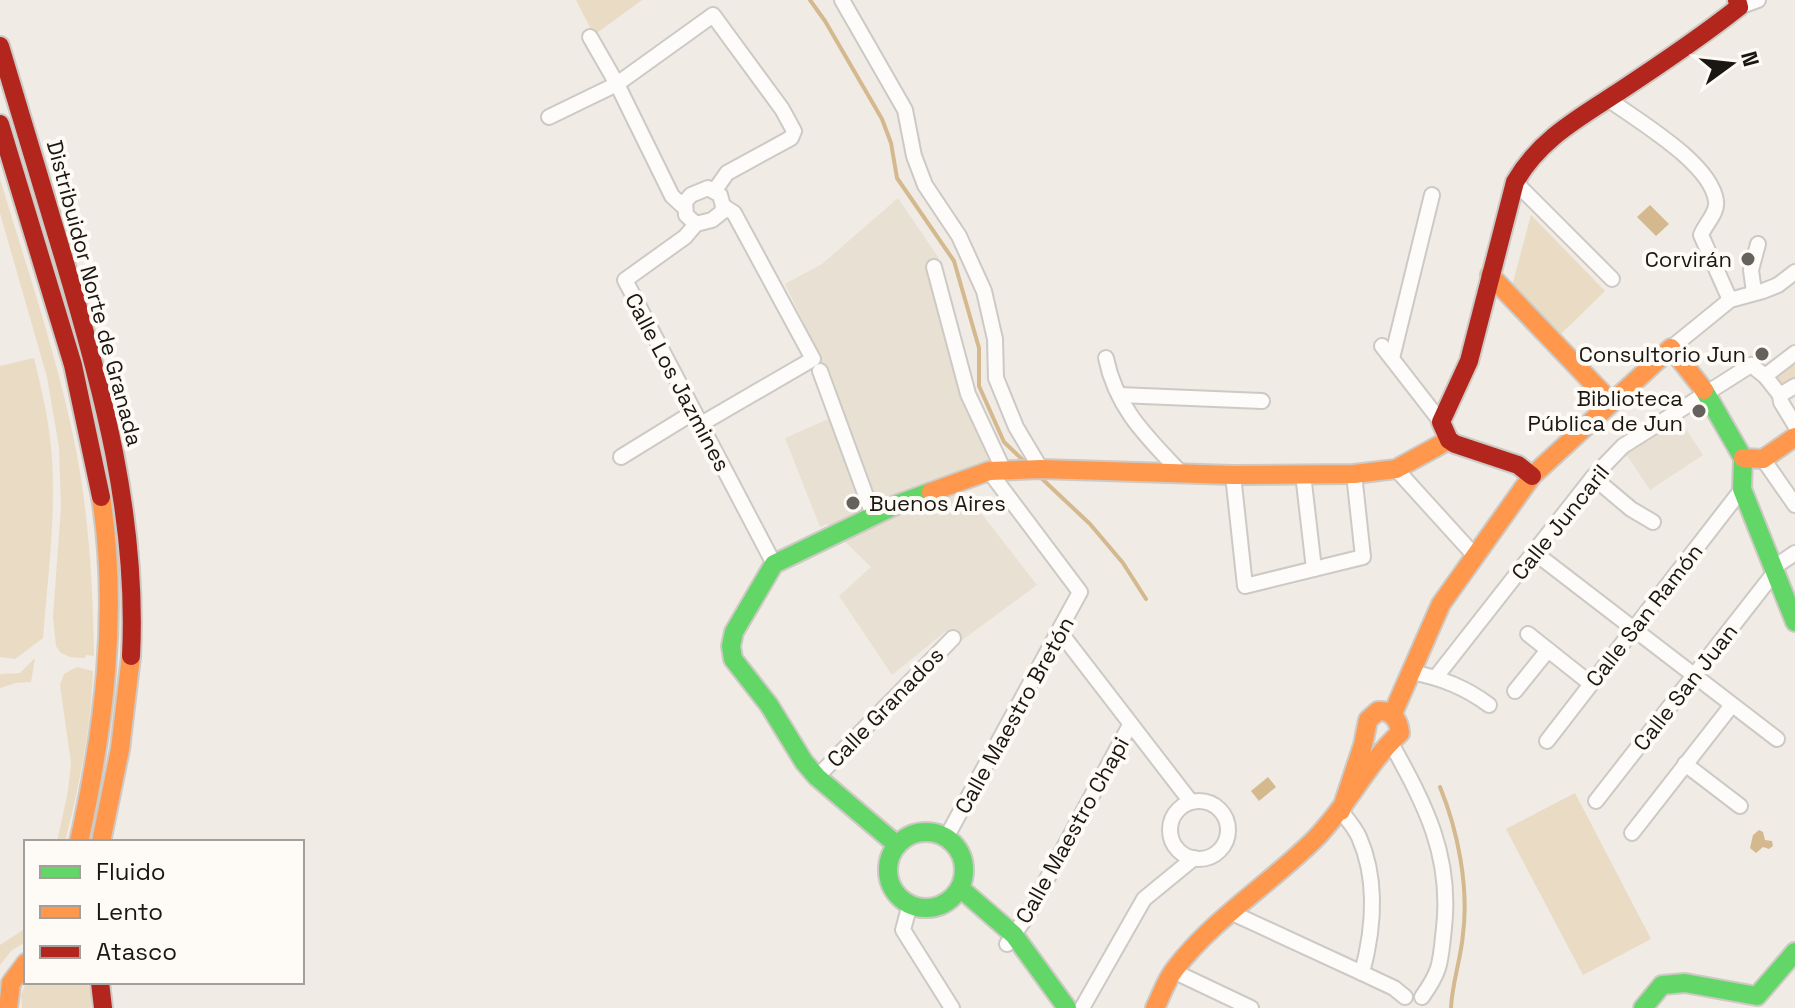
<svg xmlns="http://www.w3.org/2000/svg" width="1795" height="1008" font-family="'Space Grotesk',sans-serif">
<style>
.built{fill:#e8e0d2}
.green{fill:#eadbc5}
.water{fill:#d4b98f}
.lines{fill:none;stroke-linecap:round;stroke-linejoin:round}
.stream{stroke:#d4b98f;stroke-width:4}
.street-casing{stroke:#cdc9c4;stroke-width:18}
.fast-casing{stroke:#cdc9c4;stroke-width:22}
.slow-casing{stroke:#cdc9c4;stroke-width:22}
.jam-casing{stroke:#cdc9c4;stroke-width:22}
.street{stroke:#fdfcfb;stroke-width:14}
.fast{stroke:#63d668;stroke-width:18}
.slow{stroke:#ff974d;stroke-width:18}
.jam{stroke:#b3261e;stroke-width:18}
.poi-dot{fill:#65615c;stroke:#fefaf5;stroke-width:3}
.labels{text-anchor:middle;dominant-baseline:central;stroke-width:8;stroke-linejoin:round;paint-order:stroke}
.poi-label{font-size:22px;fill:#1a1712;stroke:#fefaf5;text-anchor:end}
.street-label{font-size:22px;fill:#1a1712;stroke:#fefaf5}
</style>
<rect width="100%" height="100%" fill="#f0ebe4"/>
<!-- built -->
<g class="built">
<path d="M898 198 938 257 972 404 999 465 953 477 1037 585 957 644 946 631 892 675 839 596 871 567 827 524 820 527 785 438 840 414 821 359 785 284 822 264Z"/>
<path d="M1678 417 1703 455 1650 490 1625 452Z"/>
</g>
<!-- green -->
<g class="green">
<path d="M576 0H642L594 35Z"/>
<path d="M0 179C27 269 58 358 76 450 89 518 93 586 94 656L86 655 85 658 70 657 61 653 56 646 53 617 61 507 59 447 47 377 0 213Z"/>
<path d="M1531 215 1605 291 1561 334 1512 286Z"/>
<path d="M1795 357V383L1782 393 1769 376Z"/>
<path d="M34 358C40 384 47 411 50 438 58 503 48 572 43 638L15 659 0 657V366Z"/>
<path d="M35 658 31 682 16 683 0 688V674L20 673Z"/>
<path d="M77 667 93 671C91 729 79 787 65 842H57L68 791 71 763 60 685 64 674Z"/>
<path d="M1575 793 1651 939 1583 975 1506 829Z"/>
<path d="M26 928V942L12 950 0 965V945Z"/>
<path d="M26 982H87L91 991V1008H22L21 995Z"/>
</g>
<!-- water -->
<g class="water">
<path d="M1650 205 1669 224 1656 236 1637 217Z"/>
<path d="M1268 777 1276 787 1259 801 1251 791Z"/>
<path d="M1759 830 1763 832 1765 840 1772 841 1773 846 1769 849 1763 847 1756 853 1750 848 1753 835Z"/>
</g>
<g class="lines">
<!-- stream -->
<g class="stream">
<path d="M810 0 825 21 882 119 891 143 897 178 954 261 979 348V386L1004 442 1026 463"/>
<path d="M1038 475 1090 524 1123 563 1146 599"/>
<path d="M1440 787C1458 831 1469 887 1463 934 1461 959 1452 983 1451 1008"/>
</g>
<!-- street casing -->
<g class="street-casing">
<g id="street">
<path d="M842 0 905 110 914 156 925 185 959 236 984 291 995 339 996 378 1016 427 1041 469"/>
<path d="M1739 7 1758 0"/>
<path d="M590 37 617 84 672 196 685 208"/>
<path d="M1608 99C1638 121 1711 163 1716 201 1718 213 1705 224 1701 235L1730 300"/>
<path d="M549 117 617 84 713 15 782 109 794 131 791 138 727 173 715 190"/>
<path d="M1515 182 1612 279"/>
<path d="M708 188 720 195 723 206 722 212 712 220 696 224 686 215 685 202 691 195Z"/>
<path d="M696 224 685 237 625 280 774 564"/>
<path d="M934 267 968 394 1004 471"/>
<path d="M1754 292 1751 270 1758 244"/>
<path d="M1382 346 1441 422"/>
<path d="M1671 348 1730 300 1763 291 1778 285 1795 272"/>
<path d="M1106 358C1116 408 1147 437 1181 473"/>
<path d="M1392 358 1432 195"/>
<path d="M820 371 873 515"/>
<path d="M1765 376 1795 353"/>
<path d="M1119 395 1262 401"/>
<path d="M1780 395 1781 402 1795 425"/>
<path d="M701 424 813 359 734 213 723 206"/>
<path d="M621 457 694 412"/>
<path d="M1763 459 1795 505"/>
<path d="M1396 469 1475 556"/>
<path d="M1303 474 1314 569"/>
<path d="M1233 475 1245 586 1363 557 1354 474"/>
<path d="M1593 477 1631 509 1653 522"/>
<path d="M1535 553 1777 739"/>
<path d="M1773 568 1795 553"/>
<path d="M1060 632 1191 802"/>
<path d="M1528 634 1591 684"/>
<path d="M1411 672C1441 678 1465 687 1489 705"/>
<path d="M1436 677 1593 477 1623 446 1751 365 1765 376 1780 395 1795 386"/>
<path d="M1515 691 1548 650"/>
<path d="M1547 741 1742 489"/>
<path d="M1391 743C1425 805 1452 855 1444 928 1440 962 1442 969 1422 997"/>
<path d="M1685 764 1740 806"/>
<path d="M817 777 953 638"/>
<path d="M1596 801 1774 573"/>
<circle cx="1199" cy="830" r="29"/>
<path d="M1341 811C1347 819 1355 828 1359 837 1378 880 1374 928 1362 973"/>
<path d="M1632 833 1732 705"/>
<path d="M946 838 1080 592 989 471"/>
<path d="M910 904 903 930 952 1008"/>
<path d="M1230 912 1362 973 1394 988 1405 997"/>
<path d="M1007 944 1027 916 1130 725"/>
<path d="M1173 971 1251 1008"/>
<path d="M1082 1008 1144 899 1194 858"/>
</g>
</g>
<!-- fast casing -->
<g class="fast-casing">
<g id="fast">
<path d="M1704 390 1743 458 1742 489 1795 622"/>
<circle cx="926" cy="870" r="38"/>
<path d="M897 845 817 777 804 762 769 705 733 659 731 646 734 632 774 564 898 504 931 492"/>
<path d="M960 888 1014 935 1067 1008"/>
<path d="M1643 1008 1662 985 1685 983 1757 996 1795 952"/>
</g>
</g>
<!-- slow casing -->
<g class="slow-casing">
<g id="slow">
<path d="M1490 275 1611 402"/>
<path d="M1743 458 1763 459 1795 437"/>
<path d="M931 492 989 471 1041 469 1233 475 1354 474 1396 469 1449 440"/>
<path d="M1393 713 1441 604 1532 476 1671 348 1704 390"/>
<path d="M79 842C104 729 119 612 101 497"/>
<path d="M101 842 120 749 131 656"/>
<path d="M8 1008 11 983 26 963"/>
<path d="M1155 1008C1161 996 1166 980 1175 969 1214 918 1270 884 1315 839 1347 807 1367 763 1400 733 1399 720 1392 710 1378 711L1368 720 1363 745 1341 811"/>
</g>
</g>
<!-- jam casing -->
<g class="jam-casing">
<g id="jam">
<path d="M0 46C21 116 42 186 63 256 102 387 138 518 131 656"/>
<path d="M0 124 73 365 101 497"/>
<path d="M1532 476 1518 465 1455 444 1449 440 1441 422 1469 361 1515 182C1539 140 1577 119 1617 93 1658 66 1700 38 1739 7L1737 0"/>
<path d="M100 982 103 1008"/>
</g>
</g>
<!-- street -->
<use href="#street" class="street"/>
<!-- fast -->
<use href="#fast" class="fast"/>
<!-- slow -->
<use href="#slow" class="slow"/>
<!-- jam -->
<use href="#jam" class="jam"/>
</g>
<!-- markers -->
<g class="poi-dot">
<circle cx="1748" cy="259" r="8"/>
<circle cx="1762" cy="354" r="8"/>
<circle cx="1699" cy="411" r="8"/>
<circle cx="853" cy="503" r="8"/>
</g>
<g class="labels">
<!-- poi labels -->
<g class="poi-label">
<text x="1732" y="259">Corvirán</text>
<text x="1746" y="354">Consultorio Jun</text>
<text x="1683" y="398">Biblioteca<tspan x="1683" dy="25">Pública de Jun</tspan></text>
<text x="869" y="503" text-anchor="start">Buenos Aires</text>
</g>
<!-- street labels -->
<g class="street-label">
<text transform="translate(95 293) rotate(75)">Distribuidor Norte de Granada</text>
<text transform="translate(678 382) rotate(62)">Calle Los Jazmines</text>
<text transform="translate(1560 522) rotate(-51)">Calle Juncaril</text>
<text transform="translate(1644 615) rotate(-52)">Calle San Ramón</text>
<text transform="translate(1685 687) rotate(-52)">Calle San Juan</text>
<text transform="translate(885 707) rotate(-46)">Calle Granados</text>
<text transform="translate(1014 715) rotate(-61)">Calle Maestro Bretón</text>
<text transform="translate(1072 830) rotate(-61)">Calle Maestro Chapi</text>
</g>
</g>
<!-- legend -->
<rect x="24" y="840" width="280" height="144" fill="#fefaf5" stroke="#a39f9a" stroke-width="2"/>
<rect x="40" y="866" width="40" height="12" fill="#63d668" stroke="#a39f9a" stroke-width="2"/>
<text x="96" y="880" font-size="24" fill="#1a1712">Fluido</text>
<rect x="40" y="906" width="40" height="12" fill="#ff974d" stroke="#a39f9a" stroke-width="2"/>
<text x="96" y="920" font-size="24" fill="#1a1712">Lento</text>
<rect x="40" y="946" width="40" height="12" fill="#b3261e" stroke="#a39f9a" stroke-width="2"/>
<text x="96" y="960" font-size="24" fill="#1a1712">Atasco</text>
<!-- north arrow -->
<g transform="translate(1731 64) rotate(75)" stroke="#fefaf5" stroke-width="6" paint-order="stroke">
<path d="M0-6L14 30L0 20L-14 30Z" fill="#1a1712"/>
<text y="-12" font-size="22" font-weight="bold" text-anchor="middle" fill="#1a1712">N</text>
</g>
</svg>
